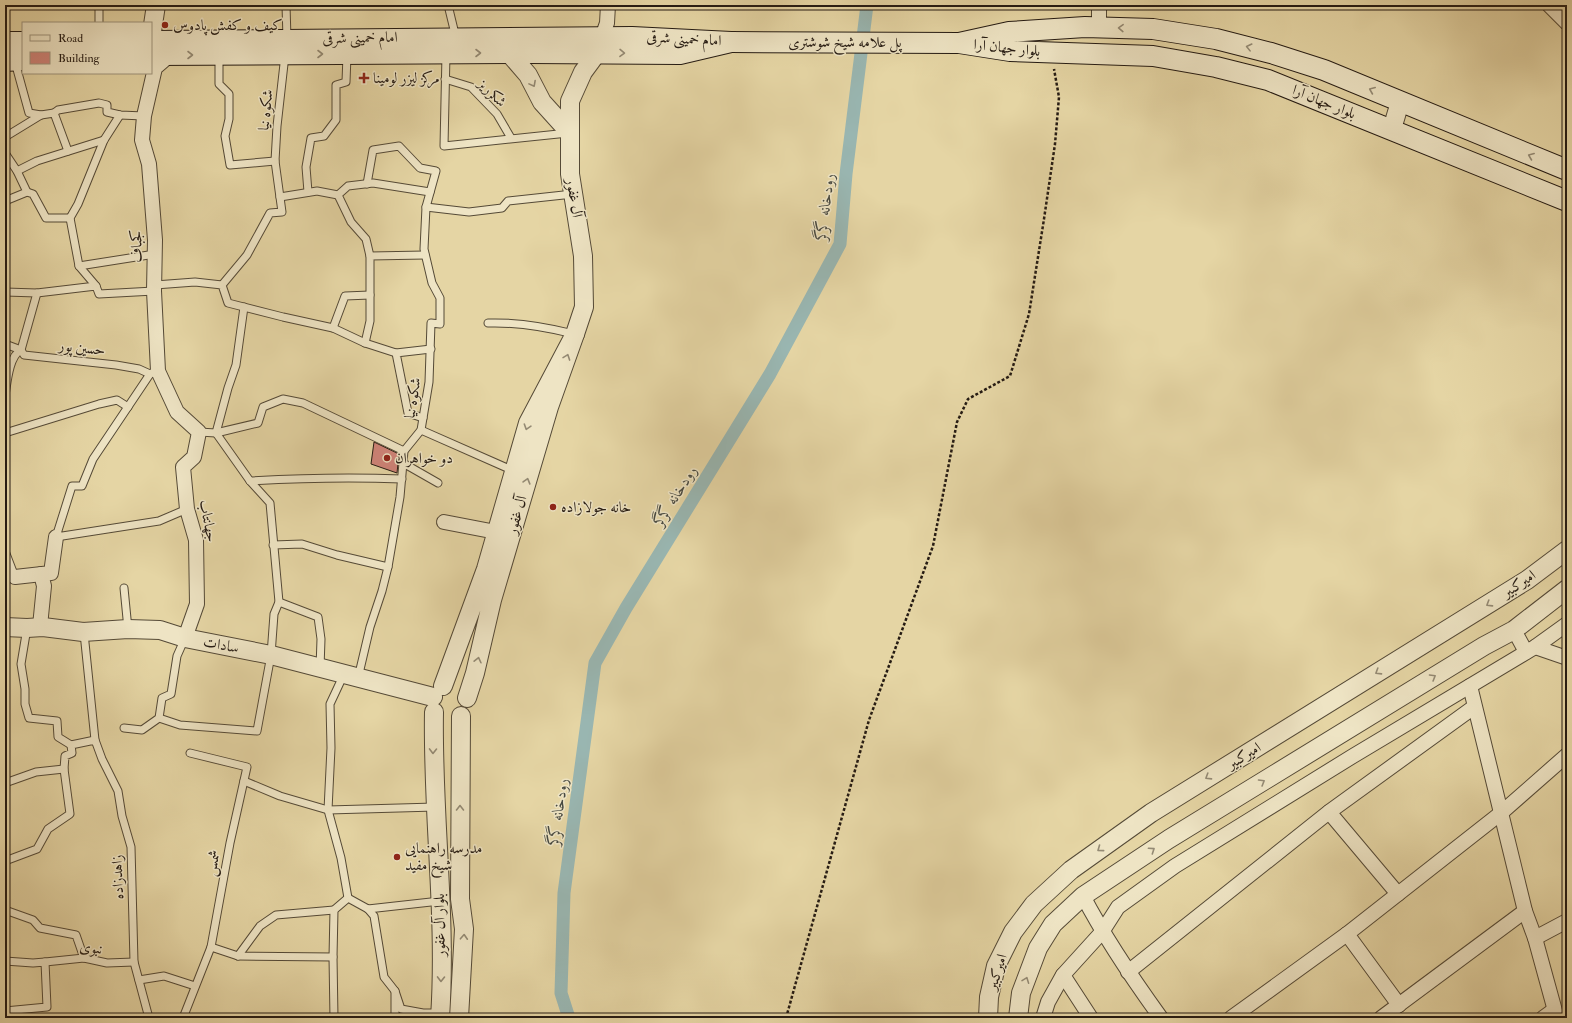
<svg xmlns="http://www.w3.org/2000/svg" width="1572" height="1023" font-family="'IM FELL Double Pica',Amiri,serif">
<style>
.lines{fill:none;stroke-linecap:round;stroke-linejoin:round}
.canal{stroke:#99b6b1;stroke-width:13}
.building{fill:#cf8378;stroke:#251b13}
.service-casing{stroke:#554a37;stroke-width:9}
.minor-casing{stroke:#554a37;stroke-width:16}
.tertiary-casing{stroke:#554a37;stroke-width:20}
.secondary-casing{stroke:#251b13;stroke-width:22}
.path{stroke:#251b13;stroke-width:2.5;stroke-dasharray:3 2;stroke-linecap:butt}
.service{stroke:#eee4c4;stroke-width:7}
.minor{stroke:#eee4c4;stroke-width:14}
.tertiary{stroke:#eee4c4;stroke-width:18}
.secondary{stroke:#eee4c4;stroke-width:20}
.oneway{stroke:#948a74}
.poi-dot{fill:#8f2418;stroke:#eee4c4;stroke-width:1.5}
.labels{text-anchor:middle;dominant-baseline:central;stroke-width:3;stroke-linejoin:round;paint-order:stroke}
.poi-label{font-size:15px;fill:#251b13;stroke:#eee4c4;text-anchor:start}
.street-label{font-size:15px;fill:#251b13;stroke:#eee4c4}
.water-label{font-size:16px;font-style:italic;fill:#484a42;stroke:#eee4c4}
</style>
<rect width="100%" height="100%" fill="#e5d5a4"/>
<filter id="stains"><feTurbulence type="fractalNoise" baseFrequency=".005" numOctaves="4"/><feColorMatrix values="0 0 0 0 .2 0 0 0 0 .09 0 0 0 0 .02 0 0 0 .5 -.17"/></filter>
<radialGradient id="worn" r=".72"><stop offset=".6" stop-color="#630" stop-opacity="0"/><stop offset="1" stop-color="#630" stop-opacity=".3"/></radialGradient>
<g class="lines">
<!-- canal -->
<path class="canal" d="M569 1018 561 993 564 893 595 663 626 608 770 374 840 244 846 174 867 5"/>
</g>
<!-- building -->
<path class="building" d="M374 442 399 454 397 473 371 464Z"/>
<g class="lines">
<!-- service casing -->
<g class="service-casing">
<g id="service">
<path d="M286 5 287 39"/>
<path d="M448 5 456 38"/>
<path d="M99 23V5"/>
<path d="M446 54 444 146 568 133"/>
<path d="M219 56V84L229 94V119L225 136 230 165 275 161"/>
<path d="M15 62 29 113 41 115"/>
<path d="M445 79 471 87 497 114 511 138"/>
<path d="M54 113 58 110 99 103 107 105V112L120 115 144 116"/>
<path d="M5 137 41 115 54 113 68 151"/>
<path d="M5 153 17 171 27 192 5 201"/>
<path d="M17 171 37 161 104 140"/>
<path d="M27 192 33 194 46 218H70"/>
<path d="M308 192 306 167 311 138 324 136 336 120V85L346 82 347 55"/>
<path d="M280 197 317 191 338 195"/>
<path d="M426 207 469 212 502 208 508 201 573 194"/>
<path d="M370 256 366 239 351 222 338 195 348 186 373 183 430 192"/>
<path d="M79 266 155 254"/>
<path d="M155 285 195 282 222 285 228 303 283 317 333 328 365 343 396 353"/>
<path d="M222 285 247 255 270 213 282 212 275 161 277 126 285 55"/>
<path d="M96 286 79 266 70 218 78 204 104 140 120 115"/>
<path d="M5 292 37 293 96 286 99 294 154 291"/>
<path d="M488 323C517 322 546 327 574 334"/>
<path d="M333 328 345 296 370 295"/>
<path d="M365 343 370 321V256L425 255"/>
<path d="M5 344 21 350 24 355 116 365 139 369 150 374 152 373"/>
<path d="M150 374 93 459 82 486H72L56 537 159 521 187 509"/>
<path d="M5 396C7 383 9 356 21 350L37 293"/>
<path d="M423 418 408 413 396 353 431 349"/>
<path d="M421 430 514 471"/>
<path d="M199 432 216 433 258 423 263 407 283 399 303 403 404 451"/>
<path d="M5 433 99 404 117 400 128 407"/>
<path d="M216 433 228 388 236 365 244 307"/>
<path d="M403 463 438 483"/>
<path d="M250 481C301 478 351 477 402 479"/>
<path d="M273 545 302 544 337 555 388 567"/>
<path d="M5 551 15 577 5 580"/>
<path d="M124 588 128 629"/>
<path d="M279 602 318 617 321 639 320 668"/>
<path d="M27 628 21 664 25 689V704L29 718 57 721 58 737 71 745"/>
<path d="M84 633 95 740"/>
<path d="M344 674 330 704 331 748 328 810 341 858 348 898"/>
<path d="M358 678 370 627 382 591 388 567 400 497 404 451 421 430 429 382 431 323 440 324V298L432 283 424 249 426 207 436 171 420 168 399 146 373 150 367 184"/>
<path d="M159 718 180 725 257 731 271 655 274 614 279 602 270 503 250 481 216 433"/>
<path d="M124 728 142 730 159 718 162 698 171 694 177 656 185 638"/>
<path d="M244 781 280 796 328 810 435 807"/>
<path d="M5 783 36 772 64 769"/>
<path d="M5 861 37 849 48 829 70 814 64 769 65 756 72 753 71 745 95 740 102 759 118 791 122 816 131 847 134 962 149 1018"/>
<path d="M368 909 374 916 384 977 395 991"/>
<path d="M5 910 33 920 40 928 76 935 84 958"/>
<path d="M211 947 238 956 333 957"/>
<path d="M238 956 260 926 276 915 334 910"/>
<path d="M5 961 33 963 45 962 47 1007 5 1011"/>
<path d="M45 962 84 958 107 963 134 962"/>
<path d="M139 980 164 976 195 986"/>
<path d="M183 1018 211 947 230 843 247 767 190 753"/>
<path d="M334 1018 333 957 334 910 348 898 368 909 440 901"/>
<path d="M395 1018V991L401 1009 423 1013H440"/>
</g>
</g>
<!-- minor casing -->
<g class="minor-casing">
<g id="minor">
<path d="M1099 5V27"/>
<path d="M1549 5 1567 23"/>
<path d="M602 37 607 23 608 5"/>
<path d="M170 55 155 68 144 116 142 140 149 164 155 240 154 291 158 371 177 412 199 432 194 457 183 467 187 509 196 540 197 604 185 638"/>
<path d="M444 522 496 532"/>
<path d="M15 577 51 573 56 537"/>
<path d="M40 626 44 586 41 574"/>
<path d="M1514 630 1526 652"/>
<path d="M1535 647 1567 658"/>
<path d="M1470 686 1525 911 1535 938 1557 1018"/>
<path d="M1329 812 1398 894"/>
<path d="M1083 896C1106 940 1132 978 1161 1018"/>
<path d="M1347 934 1399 1005"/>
<path d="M1535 938 1567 921"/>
<path d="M1128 972 1329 812 1474 707"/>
<path d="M1063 975 1091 1018"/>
<path d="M1043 1018 1048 1002 1063 975 1102 932 1118 907 1175 866 1353 756 1535 647 1567 624"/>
<path d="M1231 1018 1347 934 1501 813 1567 755"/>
<path d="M1381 1018 1525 911"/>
<path d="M1543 1018 1554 1010"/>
</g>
</g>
<!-- tertiary casing -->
<g class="tertiary-casing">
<g id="tertiary">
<path d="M151 38 156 5"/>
<path d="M509 53 528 75 542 102 570 133V101L583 72 597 53 601 42"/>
<path d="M1392 129 1400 102"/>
<path d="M570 133V174L583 256 584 307 575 334"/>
<path d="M5 627 27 628 43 627 83 632 128 629 160 630 185 638 271 655 433 697"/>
<path d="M443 686 486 569 528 423 575 334 549 407 492 600 475 673 467 698"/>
<path d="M434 712C432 814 447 916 440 1018"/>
<path d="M459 1018 464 929 460 899 461 716"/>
<path d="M988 1018 989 997 996 966 1013 932 1034 904 1071 870 1151 813 1527 580 1567 550"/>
<path d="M1018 1018 1021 993 1038 948 1053 924 1083 896 1169 839 1484 646 1514 630 1567 589"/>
</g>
</g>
<!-- secondary casing -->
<g class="secondary-casing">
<g id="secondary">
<path d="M151 41 632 37 731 42 680 54 531 53 151 55"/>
<path d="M5 42H23"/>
<path d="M731 42 959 43"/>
<path d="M5 61 23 60"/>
<path d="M1567 170 1324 70 1271 53 1216 39 1153 29 1085 27 1009 32 959 43 1010 51 1153 56 1216 67 1268 80 1567 201"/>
</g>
</g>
<!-- path -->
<path class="path" d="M786 1018 869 720 933 546 957 422 968 399 1010 376 1029 314 1044 219 1055 144 1059 97 1054 69"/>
<!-- service -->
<use href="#service" class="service"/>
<!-- minor -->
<use href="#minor" class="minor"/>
<!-- tertiary -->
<use href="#tertiary" class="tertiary"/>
<!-- secondary -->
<use href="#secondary" class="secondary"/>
</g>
<!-- one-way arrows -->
<defs><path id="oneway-chevron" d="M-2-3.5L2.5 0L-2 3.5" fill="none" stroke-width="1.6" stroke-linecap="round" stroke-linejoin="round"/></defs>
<g class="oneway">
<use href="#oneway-chevron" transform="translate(1121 28) rotate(-178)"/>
<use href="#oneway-chevron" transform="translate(1249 47) rotate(-166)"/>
<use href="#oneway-chevron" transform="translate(478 53)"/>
<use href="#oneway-chevron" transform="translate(622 53) rotate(1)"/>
<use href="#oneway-chevron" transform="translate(320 54)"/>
<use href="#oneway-chevron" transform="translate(190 55)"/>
<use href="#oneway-chevron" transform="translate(533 84) rotate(62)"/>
<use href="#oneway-chevron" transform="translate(1372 90) rotate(-157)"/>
<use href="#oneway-chevron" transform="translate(1531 156) rotate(-158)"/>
<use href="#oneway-chevron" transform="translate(567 357) rotate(-70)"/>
<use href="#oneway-chevron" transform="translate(527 427) rotate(108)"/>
<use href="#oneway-chevron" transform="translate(527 481) rotate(-74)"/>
<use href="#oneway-chevron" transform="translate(1489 604) rotate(148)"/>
<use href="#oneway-chevron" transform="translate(478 660) rotate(-77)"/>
<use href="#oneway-chevron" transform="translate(1378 672) rotate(148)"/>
<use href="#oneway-chevron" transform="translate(1433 677) rotate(-31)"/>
<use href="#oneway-chevron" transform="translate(433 751) rotate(91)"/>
<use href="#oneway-chevron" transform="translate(1208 777) rotate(148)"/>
<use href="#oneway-chevron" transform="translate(1262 782) rotate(-31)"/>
<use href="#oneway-chevron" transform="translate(460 808) rotate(-90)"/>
<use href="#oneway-chevron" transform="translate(1100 849) rotate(144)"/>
<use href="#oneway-chevron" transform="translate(1152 850) rotate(-34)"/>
<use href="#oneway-chevron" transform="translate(464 937) rotate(-87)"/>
<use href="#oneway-chevron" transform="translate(441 979) rotate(91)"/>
<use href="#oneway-chevron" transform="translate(1026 980) rotate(-69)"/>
</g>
<!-- markers -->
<g class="poi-dot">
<circle cx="165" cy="25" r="4"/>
<path d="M362 72h4v4h4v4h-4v4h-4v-4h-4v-4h4z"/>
<circle cx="387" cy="458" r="4"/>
<circle cx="553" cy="507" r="4"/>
<circle cx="397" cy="857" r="4"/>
</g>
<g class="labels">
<!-- poi labels -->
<g class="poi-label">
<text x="173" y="25">کیف و کفش پادوس</text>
<text x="373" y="78">مرکز لیزر لومینا</text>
<text x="395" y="458">دو خواهران</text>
<text x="561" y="507">خانه جولازاده</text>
<text x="405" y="848">مدرسه راهنمایی<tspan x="405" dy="17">شیخ مفید</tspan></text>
</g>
<!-- street labels -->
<g class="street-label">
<text transform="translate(360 38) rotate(-1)">امام خمینی شرقی</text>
<text transform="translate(684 39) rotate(3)">امام خمینی شرقی</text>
<text x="845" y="42">پل علامه شیخ شوشتری</text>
<text transform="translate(1007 48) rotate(6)">بلوار جهان آرا</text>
<text transform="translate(492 93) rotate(45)">شکرریز</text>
<text transform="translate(1324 102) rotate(22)">بلوار جهان آرا</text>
<text transform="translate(266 110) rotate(-84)">شکوه نیا</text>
<text transform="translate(574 198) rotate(81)">آل غفور</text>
<text transform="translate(137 246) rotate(-91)">کجباف</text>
<text transform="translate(82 348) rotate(6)">حسین پور</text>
<text transform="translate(413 398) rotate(-81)">شکوه نیا</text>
<text transform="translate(517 515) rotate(-74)">آل غفور</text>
<text transform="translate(208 521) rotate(79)">جهانتاب</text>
<text transform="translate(1519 584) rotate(-34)">امیرکبیر</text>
<text transform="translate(221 645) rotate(11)">سادات</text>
<text transform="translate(1244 756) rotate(-32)">امیرکبیر</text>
<text transform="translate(213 863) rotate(-80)">شمس</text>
<text transform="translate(118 877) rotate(-92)">زاهدزاده</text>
<text transform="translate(440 925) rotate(-91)">بلوار آل غفور</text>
<text transform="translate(91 948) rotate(6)">نبوی</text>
<text transform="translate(997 972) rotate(-72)">امیرکبیر</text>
</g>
<!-- water labels -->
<g class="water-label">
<text transform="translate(825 207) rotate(-83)">رودخانه گرگر</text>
<text transform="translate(675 496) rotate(-58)">رودخانه گرگر</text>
<text transform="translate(558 812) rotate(-82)">رودخانه گرگر</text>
</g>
</g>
<!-- margin -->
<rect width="1572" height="1023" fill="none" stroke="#e5d5a4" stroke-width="20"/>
<rect x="6" y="6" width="1560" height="1011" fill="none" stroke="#251b13" stroke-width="2"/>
<rect x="10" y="10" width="1552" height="1003" fill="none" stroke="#251b13"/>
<!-- legend -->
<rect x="22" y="22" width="130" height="52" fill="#eee4c4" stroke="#9e947d"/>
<rect x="30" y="35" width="20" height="6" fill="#eee4c4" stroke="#9e947d"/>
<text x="58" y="42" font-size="12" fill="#251b13">Road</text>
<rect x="30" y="52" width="20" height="12" fill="#cf8378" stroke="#9e947d"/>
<text x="58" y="62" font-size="12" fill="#251b13">Building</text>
<rect width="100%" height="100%" filter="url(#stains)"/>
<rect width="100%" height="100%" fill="url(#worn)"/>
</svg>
